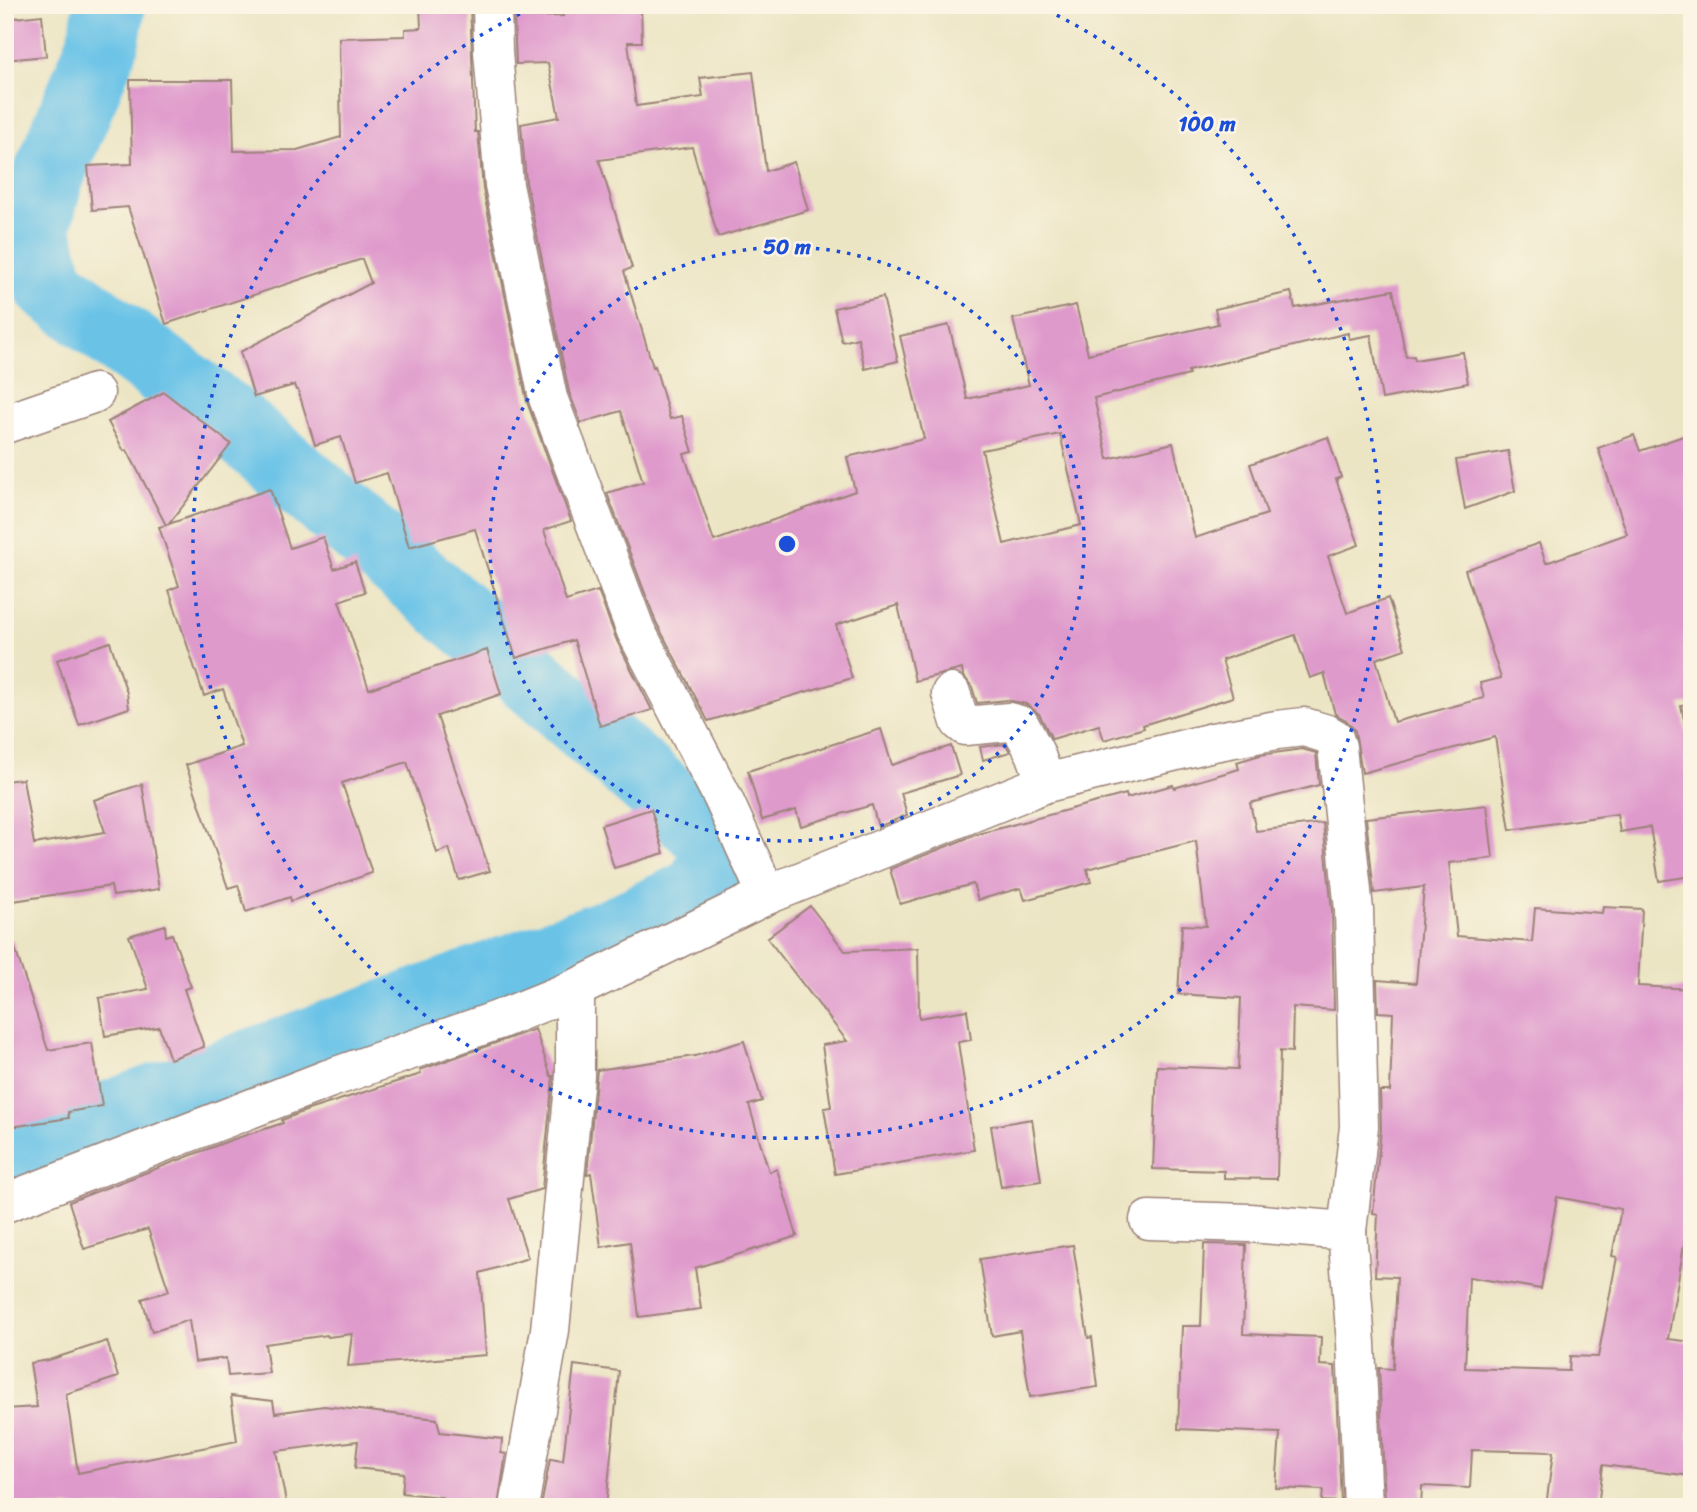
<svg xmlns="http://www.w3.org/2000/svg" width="1697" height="1512" font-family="Sriracha,sans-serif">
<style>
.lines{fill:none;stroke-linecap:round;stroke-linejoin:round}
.river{stroke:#6ac3e7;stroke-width:72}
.building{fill:#df9acc;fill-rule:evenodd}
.minor-casing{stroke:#9b8278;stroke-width:41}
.minor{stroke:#fff;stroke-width:38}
.ring{fill:none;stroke:#1d4ed8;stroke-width:3.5;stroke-dasharray:3.5 7}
.centre{fill:#1d4ed8;stroke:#fcf5e5;stroke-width:3.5}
.ring-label{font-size:21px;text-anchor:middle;font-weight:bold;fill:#1d4ed8;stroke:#fcf5e5;stroke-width:5;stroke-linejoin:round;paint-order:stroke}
</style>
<rect width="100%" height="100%" fill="#fcf5e5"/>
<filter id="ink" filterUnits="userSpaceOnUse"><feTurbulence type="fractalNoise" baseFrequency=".0143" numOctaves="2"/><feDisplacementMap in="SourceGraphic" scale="14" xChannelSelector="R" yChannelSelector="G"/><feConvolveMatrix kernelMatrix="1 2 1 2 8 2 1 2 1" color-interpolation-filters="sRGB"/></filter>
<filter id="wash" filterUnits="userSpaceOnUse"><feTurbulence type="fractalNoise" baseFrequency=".00686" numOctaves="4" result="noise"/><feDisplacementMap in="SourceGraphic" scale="28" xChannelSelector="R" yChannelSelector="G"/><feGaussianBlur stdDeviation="1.57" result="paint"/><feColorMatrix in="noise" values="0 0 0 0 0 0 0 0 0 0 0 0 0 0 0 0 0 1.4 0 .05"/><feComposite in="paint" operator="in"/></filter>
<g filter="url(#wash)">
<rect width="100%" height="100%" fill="#ece5c4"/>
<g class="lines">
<!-- river -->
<path class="river" d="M5 1147 46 1140 618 931 699 892 723 848 477 630 226 417 50 286 35 228 47 180 103 44 110 5"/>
</g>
<g id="blocks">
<!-- building -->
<g class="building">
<path d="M420 5H470L475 132H478L483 189 527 402 571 521 544 530 566 601 598 591 617 641 652 710 600 726 574 640 516 658 475 529 409 547 387 473 355 483 341 437 315 445 298 390H296L294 385 254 397 240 352 371 283 362 259 166 324 128 207 92 210 88 166 132 164 130 80H232L234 151 297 150 341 137 339 38 405 36V29L421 28Z"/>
<path d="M563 5H641L642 42H628L636 106 703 97 700 78 753 72 766 171 794 162 808 210 718 237 692 147 599 160 632 268 624 271 653 367 655 366 670 419 682 416 693 452 684 454 714 541 855 491 847 457 924 439 900 336 949 325 967 399 1029 385 1013 319 1076 305 1088 354 1218 324 1215 309 1291 292 1295 308 1393 290 1406 357 1414 356 1415 360 1463 352 1468 383 1382 399 1371 335 1349 339 1348 333 1188 371 1189 375 1094 398 1108 459 1173 443 1195 538 1267 514 1250 464 1328 437 1341 477 1336 479 1359 545 1328 556 1347 613 1388 598 1405 649 1376 659 1394 722 1484 698 1480 683 1501 678 1465 570 1539 543 1546 563 1627 534 1598 448 1634 435 1640 451 1692 433V703L1681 705 1692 759V876L1659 881 1650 827 1620 832 1617 814 1510 830 1495 737 1362 773 1355 731 1346 720 1335 714 1324 673 1310 678 1295 635 1222 660 1233 697 1143 725 1144 728 1104 740 1099 725 1052 739 1039 714 1026 704 1007 700 977 703 972 687 963 675 962 669 915 681 898 605 836 625 852 678 708 721 656 622 607 493 643 482 621 411 581 423 569 392 526 182 521 124 559 117 548 63 516 64 514 17 563 16ZM1060 434 1081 525 1004 544 982 450Z"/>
<path d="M42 15 46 56 5 60V19Z"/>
<path d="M883 297 898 361 865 369 858 338 842 342 834 308Z"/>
<path d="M164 392 231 444 169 524 270 489 290 548 323 537 334 569 355 562 365 592 339 601 369 689 487 650 501 694 437 716 490 871 459 880 449 848 437 853 407 762 342 783 372 873 291 901 290 897 246 912 238 885 228 888 186 765 242 746 223 689 204 696 169 590 179 586 159 527 166 525 127 450 124 451 108 422Z"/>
<path d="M1508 451 1515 491 1465 509 1456 460Z"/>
<path d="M110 642 127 693 129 708 79 725 57 660Z"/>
<path d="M881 729 892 765 951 746 960 775 901 793 907 815 878 827 872 805 801 826 796 810 762 820 748 771Z"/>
<path d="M1006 744 1010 752 983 760 980 747Z"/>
<path d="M1302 749 1316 753 1319 785 1250 803 1256 831 1323 823 1332 911 1334 1010 1293 1007 1292 1052 1280 1051 1277 1179 1224 1178V1171L1153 1169 1157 1066 1238 1069 1241 998 1178 994 1182 925 1206 926 1196 841 1087 869 1091 882 1025 900 1021 888 978 900 973 884 900 904 890 869 975 835 1126 794 1127 798 1173 785 1174 788 1239 769 1237 762 1260 755Z"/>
<path d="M23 779 34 844 105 832 94 800 142 784 159 889 113 896 111 886 13 901 5 856V781Z"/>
<path d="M1487 805 1493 858 1449 863 1457 936 1532 942 1535 908 1602 913 1603 907 1642 909 1638 986 1692 989V1198L1668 1339 1692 1342V1409L1688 1438 1692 1439V1476L1603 1465 1598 1507H1546L1553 1452 1472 1450 1470 1488 1422 1486 1421 1507H1387V1504H1385L1379 1368 1393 1369 1397 1277 1375 1276 1378 1214 1373 1213 1381 1129 1380 1091H1390L1393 1013 1378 1012 1377 980 1416 983 1424 887 1374 893 1366 818ZM1557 1197 1621 1209 1612 1256 1617 1257 1598 1357 1570 1356 1569 1371 1465 1368 1469 1277 1541 1289Z"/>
<path d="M651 809 664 853 614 868 601 825Z"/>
<path d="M810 906 845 951 918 948 919 1018 967 1010 971 1040 958 1042 974 1150 835 1174 824 1108 831 1107 822 1045 847 1041 767 938Z"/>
<path d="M165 925 166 936 172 934 191 987 184 989 204 1047 170 1059 159 1027 105 1036 99 998 148 989 129 936Z"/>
<path d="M12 939 48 1050 92 1043 102 1106 68 1112 69 1118 11 1127 5 1093V940Z"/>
<path d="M535 1029 551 1076H553L542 1189 509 1199 528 1258 480 1273 486 1355 348 1366 352 1334 328 1337 327 1335 265 1344 269 1373 228 1376 226 1358 195 1362 189 1320 152 1332 142 1299 169 1291 148 1229 84 1249 69 1202 231 1140 283 1123 282 1120 308 1110 421 1074 420 1070Z"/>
<path d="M744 1041 762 1101 749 1105 769 1172 777 1169 797 1236 695 1268 701 1309 639 1317 630 1242 601 1247 591 1173 587 1174 597 1070 695 1056Z"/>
<path d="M1032 1119 1041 1181 1001 1187 991 1126Z"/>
<path d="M1204 1244 1246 1245 1243 1334 1321 1337 1320 1365 1335 1366 1341 1502 1322 1501 1323 1490 1276 1488 1280 1433 1178 1429 1182 1326H1201Z"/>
<path d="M1073 1245 1088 1338 1092 1337 1098 1387 1030 1397 1020 1331 992 1336 980 1259Z"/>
<path d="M107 1341 118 1377 66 1394 78 1473 237 1441 231 1396 273 1401 275 1413 324 1406 437 1419 440 1432 502 1439 501 1453 506 1454 498 1506 441 1500 442 1497 402 1493 404 1473 355 1468 358 1441 276 1451 287 1507H222L221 1500 189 1507H5V1409L37 1407 30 1363 49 1360Z"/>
<path d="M574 1365 619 1371 606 1507H541L550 1459 563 1461Z"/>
</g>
</g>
</g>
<g filter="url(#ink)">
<use href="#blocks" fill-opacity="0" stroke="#9b8278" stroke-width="2"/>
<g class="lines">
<!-- minor casing -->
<g class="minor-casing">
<g id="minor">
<path d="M492 5 493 52 504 185 548 398 636 631 722 796 767 895"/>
<path d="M5 424 95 393"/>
<path d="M951 693 960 722 965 726 1009 722 1020 725 1035 753 1046 783"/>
<path d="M5 1203 328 1079 498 1020 575 989 767 895 1046 783 1213 742 1277 730 1304 727 1327 734 1334 738 1337 747 1354 910 1359 1127 1347 1231 1356 1343 1363 1507"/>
<path d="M1149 1220 1250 1223 1347 1231"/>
<path d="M519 1507 550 1330 575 1076V989"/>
</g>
</g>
<!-- minor -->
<use href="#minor" class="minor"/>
</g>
</g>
<!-- distance rings -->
<g class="ring">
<circle cx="787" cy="544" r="297"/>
<path d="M1038 6A594 594 0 1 1 536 6"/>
</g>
<circle cx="787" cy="544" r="10" class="centre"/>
<g class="ring-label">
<text x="1207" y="131">100 m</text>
<text x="787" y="254">50 m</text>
</g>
<!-- margin -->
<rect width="1697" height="1512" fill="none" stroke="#fcf5e5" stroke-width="28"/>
</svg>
